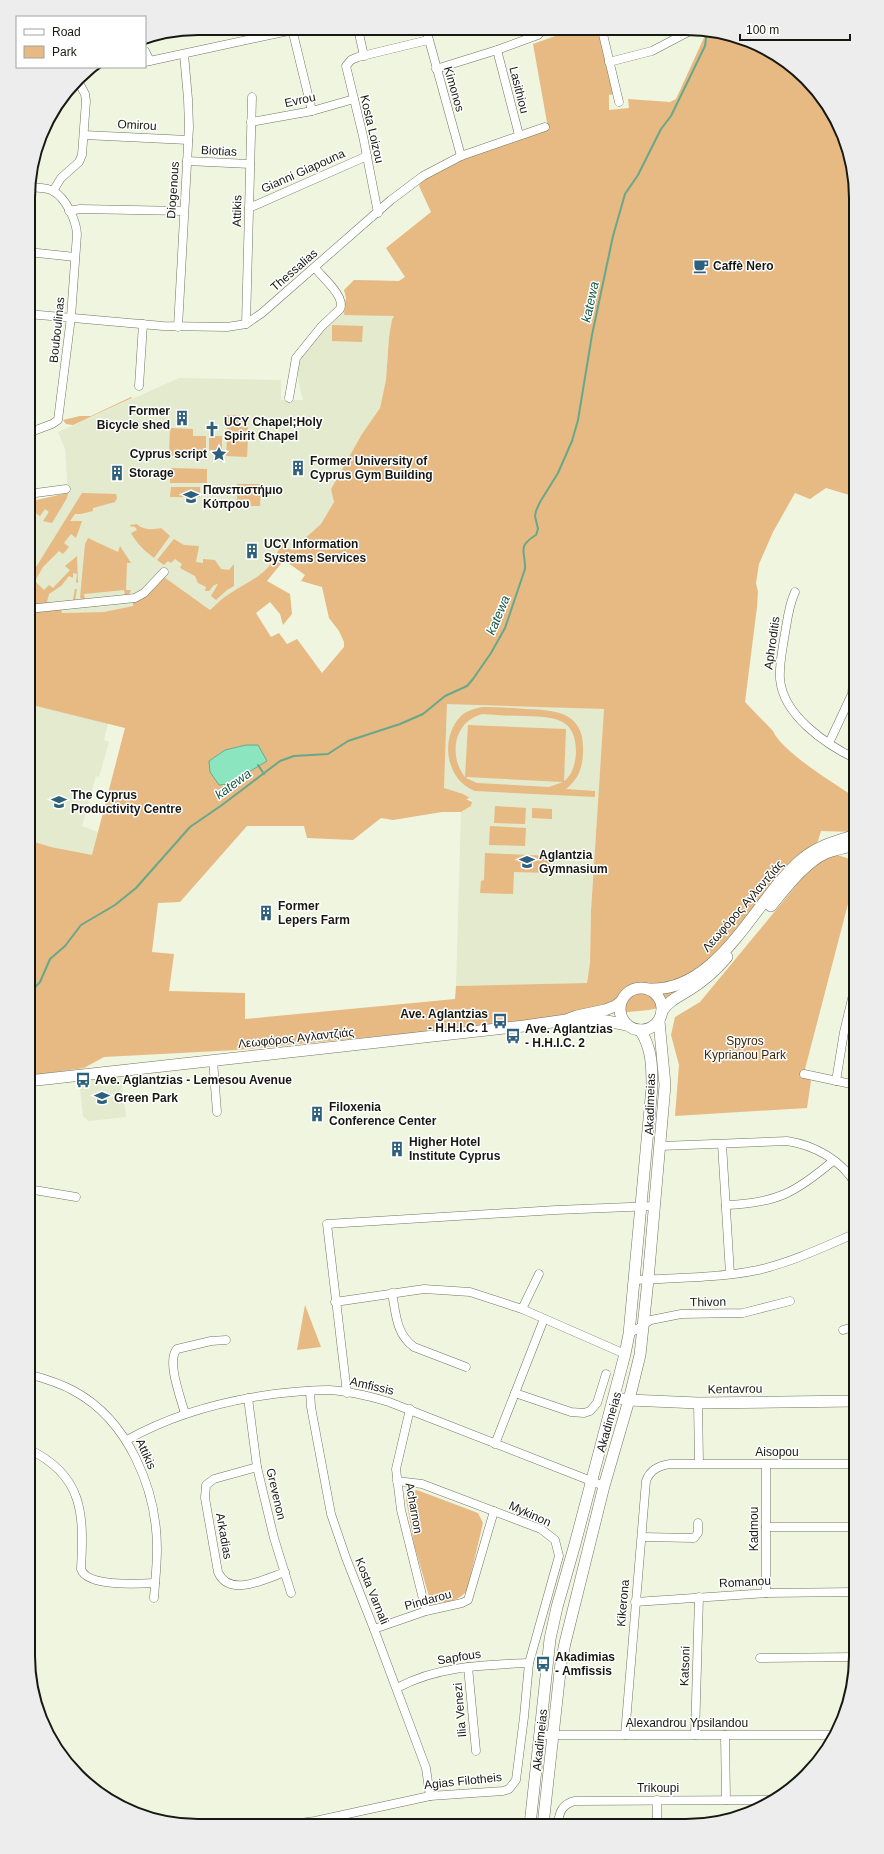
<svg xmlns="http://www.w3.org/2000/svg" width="884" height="1854" font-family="Arial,sans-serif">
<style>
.built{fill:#e3eacd}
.green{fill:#e7b983;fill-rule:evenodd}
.water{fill:#8be5be;stroke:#68a88a}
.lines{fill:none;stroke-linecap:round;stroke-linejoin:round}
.stream{stroke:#68a88a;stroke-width:2}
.street-casing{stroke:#717562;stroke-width:9}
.secondary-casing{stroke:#717562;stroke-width:12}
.street{stroke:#fff;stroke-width:8}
.secondary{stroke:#fff;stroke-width:11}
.labels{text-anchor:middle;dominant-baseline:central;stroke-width:3;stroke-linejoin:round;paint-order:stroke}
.street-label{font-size:12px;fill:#171811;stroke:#fff}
.poi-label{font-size:12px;font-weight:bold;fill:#171811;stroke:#fff;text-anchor:start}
.park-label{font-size:12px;fill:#3b2608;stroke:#fff}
.water-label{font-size:13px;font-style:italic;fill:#125940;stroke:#fff}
.rim{fill:none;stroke:#171811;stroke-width:2}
</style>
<rect width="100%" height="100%" fill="#f0f5e0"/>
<!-- built -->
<g class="built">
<path d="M405 277 389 337 386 380 380 408 362 434 331 489 334 502 321 524 292 550 286 548 282 541 277 554 267 569 258 578 227 595 210 610 164 577 133 599 134 606 104 612 62 613 61 608 28 610V502L68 493 65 449 58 432 179 378 281 380V400H303L300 389 297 367 304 352 323 328 345 310 346 297 344 290 354 280 399 281Z"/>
<path d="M447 703 604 709 591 911 590 963 587 983 456 986 461 812 471 806 472 802 470 798 444 788Z"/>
<path d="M28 704 108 723 104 740 109 742 99 777 96 776 82 826 98 832 92 856 51 847 28 840Z"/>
<path d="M121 1075 126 1117 89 1121 83 1116 79 1080Z"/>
</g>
<!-- green -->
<g class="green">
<path d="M572 30H602L615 94 609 95V110L629 108 628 99 670 102 676 99 707 31H719L761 45 798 70 833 113 850 154 856 198V497L826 488 810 499 795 493 773 532 759 564 756 583 758 592 757 607 745 702 773 731C782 752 835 784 856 798V832L821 831 818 841 672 1005 649 1010 237 1050 104 1057 84 1068 28 1076V840L51 847 92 855 125 728 28 704V610L61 607 62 613 104 612 133 606V599L164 577 210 610C216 605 222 598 229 594 257 576 270 575 282 541L286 548 292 550 321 524 334 502 331 489 362 434 380 408 386 380 389 337 392 320 394 316 344 315 346 297 344 290 354 280 399 281 405 277 386 248 431 212 419 186 421 181 476 152 548 128 533 44ZM284 560 305 575 301 581 322 587 329 618 339 631 344 642V647L322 673 297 639 287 644 279 633 271 637 256 613 270 602 280 614 283 625 292 614 290 594 267 581ZM447 704 604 709 591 911 590 963 587 983 456 986 455 999 245 1019V993L169 991 174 954 152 952 158 903 180 902 247 826H304L307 838 353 840 381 818 393 820 442 812H461L471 806 472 802 466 799 470 798 463 794 444 788ZM246 745H258L267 761 239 779 223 786 209 761 225 750Z"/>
<path d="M332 325 363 326 362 342 332 341Z"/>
<path d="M131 397 132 398 73 425 66 424 63 420 80 416H91Z"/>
<path d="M226 415 246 416V424L226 423Z"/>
<path d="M227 426 248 427V436L226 435Z"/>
<path d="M170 428 193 429V436H206V456H169Z"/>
<rect x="209" y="436" width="13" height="15"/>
<path d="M227 438 248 439 247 457 226 456Z"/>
<path d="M170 468 207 469V483H170Z"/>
<path d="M237 484H261L260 506H237Z"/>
<path d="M171 487H200V497H170Z"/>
<path d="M68 493 67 498 52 523 43 521 49 512 45 509 40 516 34 512 28 521V502Z"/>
<path d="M82 493 116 494 117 498 115 502 93 508V511L81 514H75L70 521H82L76 538 71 534 64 543 69 547 63 554 59 551 43 567 35 581 44 590 49 585 53 588 70 570 65 566 77 556 78 583 76 582 77 574 73 573V578L69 576 61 586 49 594 47 602H59L73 600 75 589H77L75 600 28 606V580Z"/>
<path d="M137 524C142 530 154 530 161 528L170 536 154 558C145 551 137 544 131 533L137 530 135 527 130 526V525Z"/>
<path d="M88 538 118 552 120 546 131 563H127L126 590H131L129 595 125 596 124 590 84 594 85 600 80 598 85 544Z"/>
<path d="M174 539 184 545 199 546 196 562 203 563V559L215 560 221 569 229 570 234 564V586L227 590 216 600 211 596 218 584 214 585 209 591H205L206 587 198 583 195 576 180 568 182 564 175 559 171 563 168 561 164 565 157 560Z"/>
<path d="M482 707C496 707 511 708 525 709 556 710 585 712 583 752 583 767 578 780 566 789L595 791V797L475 791C447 781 439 740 460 717 465 711 474 709 482 707ZM483 714C497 715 512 716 526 716 555 717 577 718 576 754 575 764 572 776 564 781L566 729 468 725 465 777C448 756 454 720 483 714ZM466 778 467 777 563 782 549 787 477 783Z"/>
<path d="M495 806 526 808 525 824 494 823Z"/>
<path d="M532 808 552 809V819L532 818Z"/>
<path d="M490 826 526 828 525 846 489 845Z"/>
<path d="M485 853 550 856 549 873 514 872 513 894 480 893 481 881 484 880Z"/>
<path d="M831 853 856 861V873L804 1073 811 1081 807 1108 675 1116 679 1065 671 1035 675 1017 700 1002 814 864Z"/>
<path d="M305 1305 321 1347 297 1350Z"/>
<path d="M417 1490 478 1513 483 1523 467 1591C458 1601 443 1605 430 1600L414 1544 406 1499 407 1494Z"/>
</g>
<!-- water -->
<path class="water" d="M246 745H258L267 761 229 784 219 785 210 772 209 761 225 750Z"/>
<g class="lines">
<!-- stream -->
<g class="stream">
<path d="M258 765 264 774"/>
<path d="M28 995 40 982 50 959 65 946 81 925 115 905 136 888 190 827 222 805 280 761 294 756 328 754 348 741 400 724 423 714 445 696 467 686 473 679 491 653 505 628 525 569C526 552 516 547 536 535L538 529 535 516 536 511 540 502 558 473 572 441 578 420 592 335 613 236 625 194 638 175 661 129 671 116 705 46 707 31"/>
</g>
<!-- street casing -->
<g class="street-casing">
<g id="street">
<path d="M292 29 312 111"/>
<path d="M358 29 364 56"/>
<path d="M426 29 461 156"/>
<path d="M602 30 619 102"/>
<path d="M497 50 519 135"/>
<path d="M145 51 150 61"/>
<path d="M145 62 293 30"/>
<path d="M609 62 652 51 690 31"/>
<path d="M91 67H92"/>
<path d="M436 69 497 50 538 35 543 30"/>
<path d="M251 122 312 111 354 99"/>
<path d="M84 135 188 140"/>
<path d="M187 161 250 164"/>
<path d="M53 191 61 178 79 162 82 155 86 101 85 94 78 81"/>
<path d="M249 208 367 156"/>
<path d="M69 211 80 209 184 211"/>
<path d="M378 213 363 136 346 66 351 60 358 57 428 40"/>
<path d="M28 252 75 257"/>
<path d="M28 314 163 326 227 327 246 324 262 313 391 200 423 176 461 156 545 127"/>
<path d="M246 324 252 97"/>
<path d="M178 327 189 127 188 99 184 54"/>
<path d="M139 386 143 324"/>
<path d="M289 398 296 358 321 327 340 309C346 297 323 278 315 268"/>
<path d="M28 433 52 424 58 420 71 317 77 234C76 220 66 198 53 191 46 187 36 188 28 187"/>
<path d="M28 494 66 489"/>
<path d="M795 592C788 607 787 623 784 639 782 652 779 666 780 679 783 715 825 744 856 759"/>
<path d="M28 609 135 598 144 593 164 572"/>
<path d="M829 743 852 694 856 645"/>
<path d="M213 1060 217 1112"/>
<path d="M804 1074 856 1085"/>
<path d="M836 1081 844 1032 856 982"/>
<path d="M722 1144 730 1274"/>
<path d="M661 1146 787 1141C814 1145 842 1160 856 1185"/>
<path d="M28 1189 76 1197"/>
<path d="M726 1205C777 1203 795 1193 833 1161"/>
<path d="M635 1280C675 1278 719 1278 758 1270 792 1262 824 1247 856 1233"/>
<path d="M392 1293C396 1314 396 1334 414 1347L466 1367"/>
<path d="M335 1302 424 1289 470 1292 522 1309 625 1354"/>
<path d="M522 1309 539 1274"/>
<path d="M843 1330 856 1326"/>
<path d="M629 1334 651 1320 681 1314 743 1313 790 1301"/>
<path d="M28 1374C43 1378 60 1383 74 1391 128 1420 157 1489 157 1549 157 1565 155 1582 154 1598"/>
<path d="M310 1391 311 1407 331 1514 346 1558 374 1629 426 1768 430 1796"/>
<path d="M347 1393 327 1224 556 1210 654 1206"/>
<path d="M515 1393 571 1412 584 1413 590 1411 597 1403 606 1374"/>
<path d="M248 1398 257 1467 274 1538 291 1593"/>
<path d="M698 1403 699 1463"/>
<path d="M410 1409 396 1469 401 1510 426 1611"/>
<path d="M185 1414C181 1398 166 1361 177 1349L211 1341 226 1340"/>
<path d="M127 1440C173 1414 222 1401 274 1394 292 1392 311 1390 329 1390 349 1391 369 1396 389 1402L604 1486"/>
<path d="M495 1444 544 1319"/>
<path d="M28 1449C84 1475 84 1515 81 1569 87 1587 138 1584 155 1583"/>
<path d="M257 1467 214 1479 206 1485 205 1498 218 1572C229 1598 265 1579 285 1572"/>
<path d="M766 1527H856"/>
<path d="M642 1537 694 1538 698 1533V1523"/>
<path d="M766 1593V1465"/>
<path d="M635 1602 766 1593 856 1592"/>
<path d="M374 1629 426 1611 462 1603 468 1600 494 1511"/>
<path d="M760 1658 856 1657"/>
<path d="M468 1667 476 1751"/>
<path d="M397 1688C437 1666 484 1665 529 1663"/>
<path d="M539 1735H835"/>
<path d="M625 1735 646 1481C650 1470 658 1466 670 1464H856"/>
<path d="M695 1735 699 1597"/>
<path d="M725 1735 726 1800"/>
<path d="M293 1824 315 1821 430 1796 503 1791 509 1789 516 1780 524 1717 529 1663 559 1556 555 1540 541 1529 422 1484 397 1481"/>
<path d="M558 1825C559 1812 562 1804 575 1801L774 1800"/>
<path d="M657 1826V1800"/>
</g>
</g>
<!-- secondary casing -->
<g class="secondary-casing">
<g id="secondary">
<path d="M771 906C785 889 805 862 826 853 836 849 846 847 856 845"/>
<circle cx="641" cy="1009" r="21"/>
<path d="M648 989C719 993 755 899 801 860 817 846 836 841 856 835"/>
<path d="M662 1011C671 999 677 998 689 990 704 981 716 970 727 957"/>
<path d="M575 1021H607L627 1025"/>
<path d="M28 1081 524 1026 566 1020 577 1016 605 1010 615 1006 621 1002"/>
<path d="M623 1399 629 1400 698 1403 856 1401"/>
<path d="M530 1825 550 1639 557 1607 575 1544 625 1354 629 1334 652 1087C652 1067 652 1048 640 1030"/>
<path d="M543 1825 561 1663 565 1643 604 1486 629 1400 640 1355 648 1280 665 1085 659 1021"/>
</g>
</g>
<!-- street -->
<use href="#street" class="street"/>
<!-- secondary -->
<use href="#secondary" class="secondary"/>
</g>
<!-- icons -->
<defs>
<g id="cafe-bare" transform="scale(1.2)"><path d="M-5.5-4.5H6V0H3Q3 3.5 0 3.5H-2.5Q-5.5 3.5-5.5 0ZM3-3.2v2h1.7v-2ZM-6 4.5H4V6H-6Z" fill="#2c607c" stroke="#fff" stroke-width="2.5" paint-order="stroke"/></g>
<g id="building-bare" transform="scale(1.2)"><path d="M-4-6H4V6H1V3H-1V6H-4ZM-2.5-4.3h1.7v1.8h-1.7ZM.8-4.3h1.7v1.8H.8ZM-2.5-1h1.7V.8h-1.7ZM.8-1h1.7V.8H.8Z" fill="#2c607c" stroke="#fff" stroke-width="2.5" paint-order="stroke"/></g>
<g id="church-bare" transform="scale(1.2)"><path d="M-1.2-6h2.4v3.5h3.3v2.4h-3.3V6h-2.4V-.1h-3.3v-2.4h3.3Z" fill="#2c607c" stroke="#fff" stroke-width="2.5" paint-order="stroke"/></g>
<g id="sight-bare" transform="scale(1.2)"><path d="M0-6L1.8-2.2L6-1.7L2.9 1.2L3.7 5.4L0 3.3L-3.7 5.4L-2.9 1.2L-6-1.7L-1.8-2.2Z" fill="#2c607c" stroke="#fff" stroke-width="2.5" paint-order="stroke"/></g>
<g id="university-bare" transform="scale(1.2)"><path d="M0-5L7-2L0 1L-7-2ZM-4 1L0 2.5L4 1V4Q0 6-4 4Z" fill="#2c607c" stroke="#fff" stroke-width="2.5" paint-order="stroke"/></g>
<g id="school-bare" transform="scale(1.2)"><path d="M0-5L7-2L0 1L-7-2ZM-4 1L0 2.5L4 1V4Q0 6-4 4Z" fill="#2c607c" stroke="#fff" stroke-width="2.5" paint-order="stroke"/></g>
<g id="bus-bare" transform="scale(1.2)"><path d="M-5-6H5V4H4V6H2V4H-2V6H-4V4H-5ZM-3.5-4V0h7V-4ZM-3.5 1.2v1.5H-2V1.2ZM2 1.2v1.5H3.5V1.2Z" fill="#2c607c" stroke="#fff" stroke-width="2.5" paint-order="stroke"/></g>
</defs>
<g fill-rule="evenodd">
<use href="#cafe-bare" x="701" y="266"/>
<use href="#building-bare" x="182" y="418"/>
<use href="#church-bare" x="212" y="429"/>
<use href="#sight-bare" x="219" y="454"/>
<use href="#building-bare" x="298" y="468"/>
<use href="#building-bare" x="117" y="473"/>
<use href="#university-bare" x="191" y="497"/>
<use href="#building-bare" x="252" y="551"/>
<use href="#school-bare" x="59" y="802"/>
<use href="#school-bare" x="527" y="862"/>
<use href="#building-bare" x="266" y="913"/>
<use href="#bus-bare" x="500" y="1021"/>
<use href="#bus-bare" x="513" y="1036"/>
<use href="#bus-bare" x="83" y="1080"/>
<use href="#university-bare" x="102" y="1098"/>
<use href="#building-bare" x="317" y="1114"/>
<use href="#building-bare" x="397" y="1149"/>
<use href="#bus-bare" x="543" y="1664"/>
</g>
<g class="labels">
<!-- street labels -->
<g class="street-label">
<text transform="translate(454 89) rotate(74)">Kimonos</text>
<text transform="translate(519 90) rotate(76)">Lasithiou</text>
<text transform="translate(300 100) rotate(-12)">Evrou</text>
<text transform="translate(137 125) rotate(3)">Omirou</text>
<text transform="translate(372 129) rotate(77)">Kosta Loizou</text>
<text transform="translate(219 151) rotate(3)">Biotias</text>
<text transform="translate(303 171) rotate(-24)">Gianni Giapouna</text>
<text transform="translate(173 190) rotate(-86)">Diogenous</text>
<text transform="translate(237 211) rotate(-89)">Attikis</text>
<text transform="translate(294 270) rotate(-41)">Thessalias</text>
<text transform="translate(57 330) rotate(-84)">Bouboulinas</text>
<text transform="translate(772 643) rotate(-82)">Aphroditis</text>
<text transform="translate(743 906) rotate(-49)">Λεωφόρος Αγλαντζιάς</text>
<text transform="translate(296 1038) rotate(-6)">Λεωφόρος Αγλαντζιάς</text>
<text transform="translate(650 1104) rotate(-88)">Akadimeias</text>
<text transform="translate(708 1302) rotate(-1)">Thivon</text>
<text transform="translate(372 1386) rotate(13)">Amfissis</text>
<text transform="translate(735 1389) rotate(-1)">Kentavrou</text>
<text transform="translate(609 1422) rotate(-74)">Akadimeias</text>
<text x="777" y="1452">Aisopou</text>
<text transform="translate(146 1454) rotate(66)">Attikis</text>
<text transform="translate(276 1494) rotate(77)">Grevenon</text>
<text transform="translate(414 1508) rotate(80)">Acharnon</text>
<text transform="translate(530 1514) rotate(24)">Mykinon</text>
<text transform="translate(754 1529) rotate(-90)">Kadmou</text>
<text transform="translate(224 1536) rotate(80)">Arkadias</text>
<text transform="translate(745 1582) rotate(-3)">Romanou</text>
<text transform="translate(372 1591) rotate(68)">Kosta Varnali</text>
<text transform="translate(428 1600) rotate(-15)">Pindarou</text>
<text transform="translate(623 1603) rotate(-85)">Kikerona</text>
<text transform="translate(459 1657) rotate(-9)">Sapfous</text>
<text transform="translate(685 1666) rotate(-88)">Katsoni</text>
<text transform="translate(460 1710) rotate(-95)">Ilia Venezi</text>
<text x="687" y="1723">Alexandrou Ypsilandou</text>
<text transform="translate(540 1740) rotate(-84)">Akadimeias</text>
<text transform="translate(463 1781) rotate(-6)">Agias Filotheis</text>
<text x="658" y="1788">Trikoupi</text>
</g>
<!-- poi labels -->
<g class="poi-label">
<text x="713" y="266">Caffè Nero</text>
<text x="170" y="411" text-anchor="end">Former<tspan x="170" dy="14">Bicycle shed</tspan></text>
<text x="224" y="422">UCY Chapel;Holy<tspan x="224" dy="14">Spirit Chapel</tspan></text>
<text x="207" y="454" text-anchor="end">Cyprus script</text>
<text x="310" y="461">Former University of<tspan x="310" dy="14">Cyprus Gym Building</tspan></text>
<text x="129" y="473">Storage</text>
<text x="203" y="490">Πανεπιστήμιο<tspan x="203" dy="14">Κύπρου</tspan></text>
<text x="264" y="544">UCY Information<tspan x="264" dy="14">Systems Services</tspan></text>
<text x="71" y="795">The Cyprus<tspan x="71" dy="14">Productivity Centre</tspan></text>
<text x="539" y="855">Aglantzia<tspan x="539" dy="14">Gymnasium</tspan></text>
<text x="278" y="906">Former<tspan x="278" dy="14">Lepers Farm</tspan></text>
<text x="488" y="1014" text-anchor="end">Ave. Aglantzias<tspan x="488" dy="14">- H.H.I.C. 1</tspan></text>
<text x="525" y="1029">Ave. Aglantzias<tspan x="525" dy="14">- H.H.I.C. 2</tspan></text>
<text x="95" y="1080">Ave. Aglantzias - Lemesou Avenue</text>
<text x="114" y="1098">Green Park</text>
<text x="329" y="1107">Filoxenia<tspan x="329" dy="14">Conference Center</tspan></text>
<text x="409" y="1142">Higher Hotel<tspan x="409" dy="14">Institute Cyprus</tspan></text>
<text x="555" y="1657">Akadimias<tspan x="555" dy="14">- Amfissis</tspan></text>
</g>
<!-- park labels -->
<g class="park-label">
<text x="745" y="1041">Spyros<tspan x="745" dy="14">Kyprianou Park</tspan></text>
</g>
<!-- water labels -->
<g class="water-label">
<text transform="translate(590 302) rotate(-78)">katewa</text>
<text transform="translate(498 615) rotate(-67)">katewa</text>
<text transform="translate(233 784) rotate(-36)">katewa</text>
</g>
</g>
<!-- crop -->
<path d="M0 0H884V1854H0ZM198 35H686A163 163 0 0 1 849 198V1656A163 163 0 0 1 686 1819H198A163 163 0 0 1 35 1656V198A163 163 0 0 1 198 35Z" fill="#ecedec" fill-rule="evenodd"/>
<path class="rim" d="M198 35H686A163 163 0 0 1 849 198V1656A163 163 0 0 1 686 1819H198A163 163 0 0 1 35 1656V198A163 163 0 0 1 198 35Z"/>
<!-- legend -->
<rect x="16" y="16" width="130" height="52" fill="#ffffff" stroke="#a2a3a0"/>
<rect x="24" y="29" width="20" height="6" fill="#ffffff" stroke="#a2a3a0"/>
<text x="52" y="36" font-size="12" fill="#171811">Road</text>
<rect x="24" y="46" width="20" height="12" fill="#e7b983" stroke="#a2a3a0"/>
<text x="52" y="56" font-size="12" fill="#171811">Park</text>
<!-- scale -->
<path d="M740 34v6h110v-6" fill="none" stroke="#171811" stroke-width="2"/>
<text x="746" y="34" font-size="12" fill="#171811" stroke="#ffffff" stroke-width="3" paint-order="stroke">100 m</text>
</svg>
